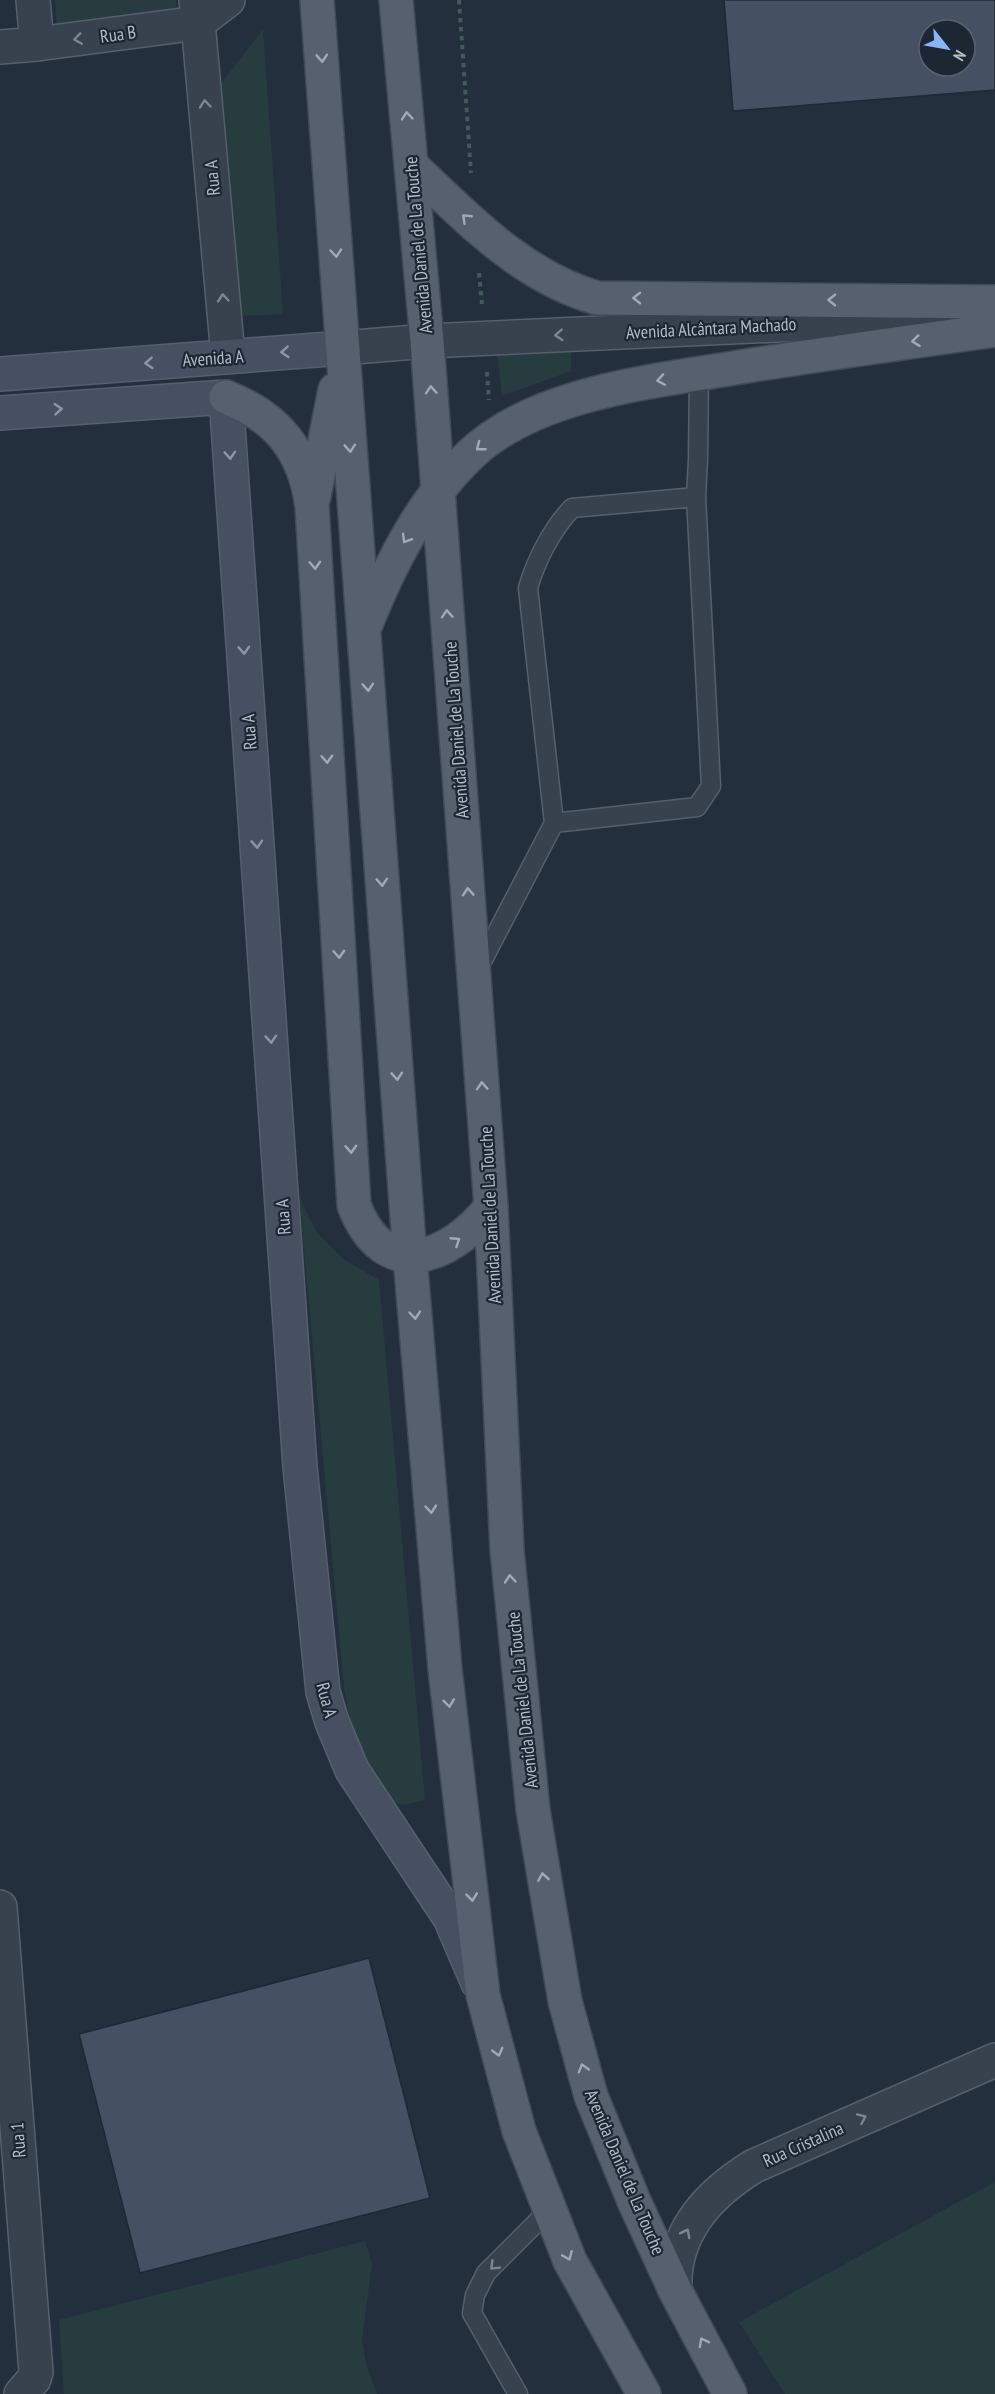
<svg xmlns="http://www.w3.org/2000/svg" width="995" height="2394" font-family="'PT Sans Narrow',sans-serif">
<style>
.green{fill:#263c3f}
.building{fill:#455162;stroke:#1f2835;stroke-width:1.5;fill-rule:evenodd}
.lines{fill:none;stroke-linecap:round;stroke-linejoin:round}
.service-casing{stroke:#565f6c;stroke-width:21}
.minor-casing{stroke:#565f6c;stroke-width:36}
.tertiary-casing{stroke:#565f6c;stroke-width:36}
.secondary-casing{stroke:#565f6c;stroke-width:36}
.primary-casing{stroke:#414a57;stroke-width:36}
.path{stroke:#44595c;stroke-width:4;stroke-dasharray:4.5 4.5;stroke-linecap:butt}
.service{stroke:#38414e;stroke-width:18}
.minor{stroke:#38414e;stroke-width:33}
.tertiary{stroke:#38414e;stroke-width:33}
.secondary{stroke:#465061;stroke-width:33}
.primary{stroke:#56606e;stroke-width:33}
.oneway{stroke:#7c8592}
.oneway2{stroke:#a1aab7}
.oneway3{stroke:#8e96a5}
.labels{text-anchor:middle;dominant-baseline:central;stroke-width:4.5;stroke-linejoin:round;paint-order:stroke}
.street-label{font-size:18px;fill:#b4bcc9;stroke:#1d2633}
</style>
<rect width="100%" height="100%" fill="#242f3e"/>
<!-- green -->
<g class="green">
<path d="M55 0H176L177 15 57 26Z"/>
<path d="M263 29 283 314 237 316 220 85Z"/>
<path d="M567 350 571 353V371L502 396 497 351Z"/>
<path d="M299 1196 316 1232 342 1258 379 1280 425 1800 403 1805 382 1800 358 1767 344 1687Z"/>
<path d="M995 2182V2394H785L739 2322Z"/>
<path d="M365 2241 372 2264 362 2341 367 2367 377 2394H64L59 2320Z"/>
</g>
<!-- building -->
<g class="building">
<path d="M724 0H995V90L733 111ZM929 30H965V66H929Z"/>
<path d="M369 1958 430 2198 140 2273 79 2034Z"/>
</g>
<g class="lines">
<!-- service casing -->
<g class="service-casing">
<g id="service">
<path d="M696 497 698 460 699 374"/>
<path d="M477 971 554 823 528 588C536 560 552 529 572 508L696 497 711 786 697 807 554 823"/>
<path d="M518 2394 472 2313 475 2295 486 2273 550 2209"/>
</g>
</g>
<!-- minor casing -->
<g class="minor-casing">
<g id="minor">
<path d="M33 0 37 44"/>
<path d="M196 0 228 356"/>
<path d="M0 1907 36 2372 34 2379 21 2394"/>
</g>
</g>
<!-- tertiary casing -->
<g class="tertiary-casing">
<g id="tertiary">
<path d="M0 47 37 44 198 23 228 0"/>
<path d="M343 348 427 341 972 316"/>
<path d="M675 2290C672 2233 708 2194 754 2166L995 2060"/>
</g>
</g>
<!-- secondary casing -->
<g class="secondary-casing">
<g id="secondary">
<path d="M0 374 343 348"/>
<path d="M0 413 226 397 300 1467 323 1692 332 1722 352 1770 450 1918 478 1983"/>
</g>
</g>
<!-- primary casing -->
<g class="primary-casing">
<g id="primary">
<path d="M317 0 410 1257 445 1669 483 1995 519 2131 570 2261 644 2394"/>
<path d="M396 0 427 341 491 1207 507 1550 533 1810 565 2001 591 2096 634 2201 675 2290 730 2394"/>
<path d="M411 165C467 218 521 276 597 298L995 302"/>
<path d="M226 397C279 418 304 451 312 506L354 1205C384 1284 449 1260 491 1207"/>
<path d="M314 496 335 390"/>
<path d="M366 624C391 562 422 501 470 455 535 393 650 382 734 368 821 354 908 342 995 330"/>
</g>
</g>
<!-- path -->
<g class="path">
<path d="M459 0 471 173"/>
<path d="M479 273 482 304"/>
<path d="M487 372 489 400"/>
</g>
<!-- service -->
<use href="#service" class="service"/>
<!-- minor -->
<use href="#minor" class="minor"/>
<!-- tertiary -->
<use href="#tertiary" class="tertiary"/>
<!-- secondary -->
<use href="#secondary" class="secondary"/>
<!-- primary -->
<use href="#primary" class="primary"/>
</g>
<!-- one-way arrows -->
<defs><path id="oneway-chevron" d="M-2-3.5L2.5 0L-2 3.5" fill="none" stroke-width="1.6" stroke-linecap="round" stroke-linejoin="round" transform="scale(1.5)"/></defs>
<g class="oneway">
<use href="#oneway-chevron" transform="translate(78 39) rotate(172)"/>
<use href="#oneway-chevron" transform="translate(205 104) rotate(-95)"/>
<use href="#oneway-chevron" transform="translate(223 298) rotate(-95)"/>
<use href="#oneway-chevron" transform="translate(559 335) rotate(177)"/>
<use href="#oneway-chevron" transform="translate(862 2118) rotate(-24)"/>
<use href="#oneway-chevron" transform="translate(686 2233) rotate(-63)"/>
<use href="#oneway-chevron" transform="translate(494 2266) rotate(135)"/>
</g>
<g class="oneway2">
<use href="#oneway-chevron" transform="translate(322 58) rotate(86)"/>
<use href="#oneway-chevron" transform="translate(407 116) rotate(-95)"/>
<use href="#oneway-chevron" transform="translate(466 218) rotate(-136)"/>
<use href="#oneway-chevron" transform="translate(336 253) rotate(85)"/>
<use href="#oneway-chevron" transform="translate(637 298) rotate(-180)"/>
<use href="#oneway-chevron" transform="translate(832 300) rotate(-179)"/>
<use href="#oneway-chevron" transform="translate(916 341) rotate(173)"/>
<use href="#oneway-chevron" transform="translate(661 380) rotate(171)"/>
<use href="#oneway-chevron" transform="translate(431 390) rotate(-94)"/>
<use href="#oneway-chevron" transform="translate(480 447) rotate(142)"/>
<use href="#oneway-chevron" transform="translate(350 448) rotate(86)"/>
<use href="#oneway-chevron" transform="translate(406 539) rotate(121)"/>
<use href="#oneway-chevron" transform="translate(315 565) rotate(87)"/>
<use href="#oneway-chevron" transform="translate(447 614) rotate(-94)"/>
<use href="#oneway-chevron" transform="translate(368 687) rotate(86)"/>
<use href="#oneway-chevron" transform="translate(327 759) rotate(87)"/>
<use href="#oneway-chevron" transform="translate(382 882) rotate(86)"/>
<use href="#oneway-chevron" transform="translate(468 892) rotate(-94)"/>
<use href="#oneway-chevron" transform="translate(339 954) rotate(87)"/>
<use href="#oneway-chevron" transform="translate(397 1076) rotate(86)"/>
<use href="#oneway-chevron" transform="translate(482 1086) rotate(-94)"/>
<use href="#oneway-chevron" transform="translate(351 1149) rotate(87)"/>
<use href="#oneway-chevron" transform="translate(456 1241) rotate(-33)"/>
<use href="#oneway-chevron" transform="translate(415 1315) rotate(85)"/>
<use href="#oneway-chevron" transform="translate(431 1509) rotate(85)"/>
<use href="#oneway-chevron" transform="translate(510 1579) rotate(-95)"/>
<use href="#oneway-chevron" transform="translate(449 1703) rotate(83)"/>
<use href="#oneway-chevron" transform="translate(543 1877) rotate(-99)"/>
<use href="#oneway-chevron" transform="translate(472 1897) rotate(83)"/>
<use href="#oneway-chevron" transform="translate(498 2052) rotate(75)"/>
<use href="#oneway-chevron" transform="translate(583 2068) rotate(-106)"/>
<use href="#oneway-chevron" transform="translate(568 2256) rotate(67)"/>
<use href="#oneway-chevron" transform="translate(703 2342) rotate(-118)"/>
</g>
<g class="oneway3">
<use href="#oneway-chevron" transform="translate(285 352) rotate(176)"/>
<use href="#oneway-chevron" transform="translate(149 363) rotate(176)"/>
<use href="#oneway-chevron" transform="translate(58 409) rotate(-4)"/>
<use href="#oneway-chevron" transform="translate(230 455) rotate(86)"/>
<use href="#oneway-chevron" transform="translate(244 650) rotate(86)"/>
<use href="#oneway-chevron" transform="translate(257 844) rotate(86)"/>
<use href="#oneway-chevron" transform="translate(271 1039) rotate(86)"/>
</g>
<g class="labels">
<!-- street labels -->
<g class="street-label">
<text transform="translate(118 34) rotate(-8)">Rua B</text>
<text transform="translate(212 178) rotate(-95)">Rua A</text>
<text transform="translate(418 245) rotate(-95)">Avenida Daniel de La Touche</text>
<text transform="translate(711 328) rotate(-3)">Avenida Alcântara Machado</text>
<text transform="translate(213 358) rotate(-4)">Avenida A</text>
<text transform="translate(456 730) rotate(-94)">Avenida Daniel de La Touche</text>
<text transform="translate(249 732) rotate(-94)">Rua A</text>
<text transform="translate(490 1215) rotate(-93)">Avenida Daniel de La Touche</text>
<text transform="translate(283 1217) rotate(-94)">Rua A</text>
<text transform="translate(327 1700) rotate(75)">Rua A</text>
<text transform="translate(522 1700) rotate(-96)">Avenida Daniel de La Touche</text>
<text transform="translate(18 2140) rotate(-94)">Rua 1</text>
<text transform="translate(803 2144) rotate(-24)">Rua Cristalina</text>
<text transform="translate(625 2172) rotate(67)">Avenida Daniel de La Touche</text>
</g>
</g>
<!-- north arrow -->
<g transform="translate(947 48) rotate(121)"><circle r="28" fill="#1d2633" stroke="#59626f" stroke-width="1.5"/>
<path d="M0-4.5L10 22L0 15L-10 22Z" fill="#8ab4f8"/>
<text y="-9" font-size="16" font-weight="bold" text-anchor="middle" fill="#b4bcc9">N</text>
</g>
</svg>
